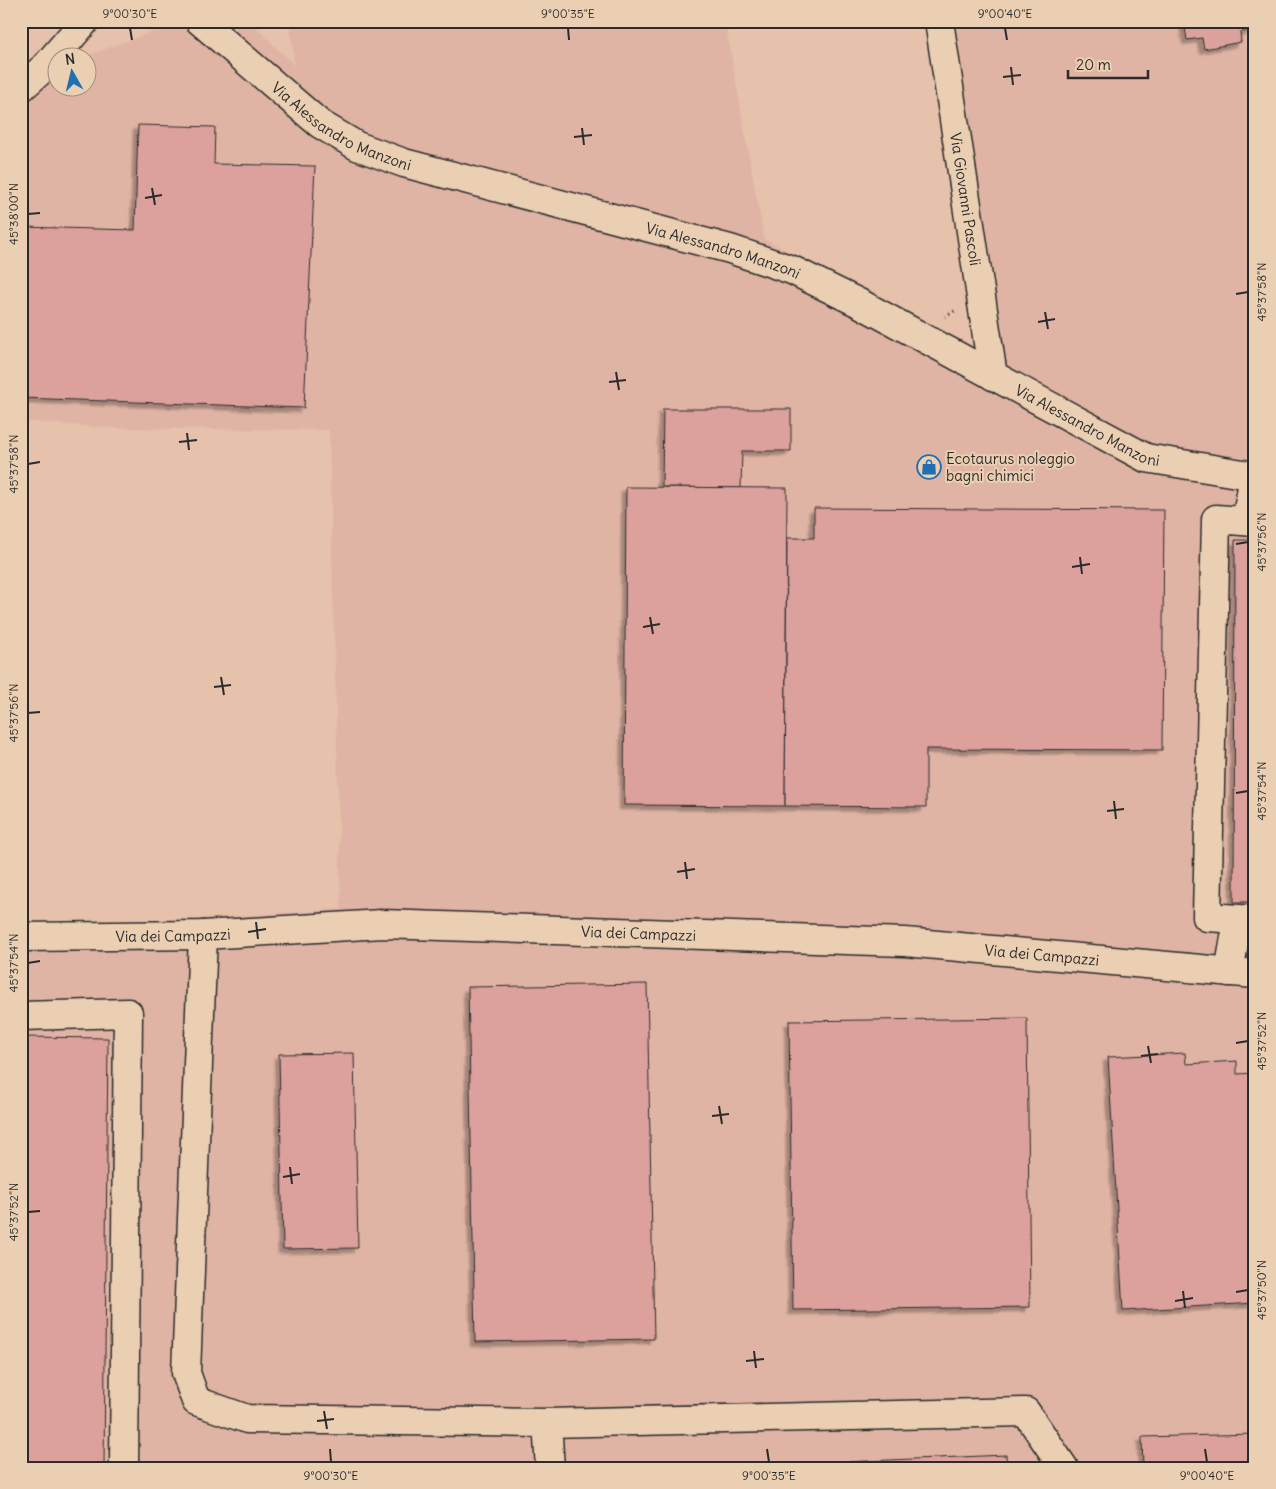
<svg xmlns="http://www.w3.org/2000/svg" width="1276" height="1489" font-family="Delius,sans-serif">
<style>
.built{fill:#dfb4a4}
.building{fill:#dca19c;stroke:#2b2b2b;filter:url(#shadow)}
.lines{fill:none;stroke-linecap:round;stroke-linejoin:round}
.minor-casing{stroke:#2b2b2b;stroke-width:31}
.path{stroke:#2b2b2b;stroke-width:3;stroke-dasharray:1 4;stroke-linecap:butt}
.minor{stroke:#ebcfb2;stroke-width:28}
.ticks{fill:none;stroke:#2b2b2b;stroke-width:2}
.labels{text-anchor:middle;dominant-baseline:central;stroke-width:4;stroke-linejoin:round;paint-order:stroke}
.street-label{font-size:15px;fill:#2b2b2b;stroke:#ebcfb2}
.poi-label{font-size:15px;fill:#2b2b2b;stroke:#ebcfb2;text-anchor:start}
.neatline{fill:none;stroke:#2b2b2b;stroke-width:2}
.ticks-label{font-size:12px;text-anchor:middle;fill:#2b2b2b}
</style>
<defs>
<filter id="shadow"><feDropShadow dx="-4.5" dy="4.5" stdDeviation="1" flood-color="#0004"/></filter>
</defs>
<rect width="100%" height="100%" fill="#e6c1ab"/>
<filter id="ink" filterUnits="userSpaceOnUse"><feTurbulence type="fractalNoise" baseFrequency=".02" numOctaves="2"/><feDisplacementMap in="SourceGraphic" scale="10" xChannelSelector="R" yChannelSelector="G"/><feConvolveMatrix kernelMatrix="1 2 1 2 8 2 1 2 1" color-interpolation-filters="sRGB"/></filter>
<g filter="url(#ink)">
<!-- built -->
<path class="built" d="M181 21H250L295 66 289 24 303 21H725L764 239 1003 361 951 21H1255V1468H21V931L341 909 329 430 111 428 21 421V110L57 76 58 88H88V58L84 57Z"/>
<!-- building -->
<g class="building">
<path d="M1184 21H1255V29L1240 32 1241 42 1204 49 1202 38 1187 40Z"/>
<path d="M138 125 215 127 214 164 315 166 304 408 21 398V227L135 230Z"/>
<path d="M663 409H791V451H742L741 488 662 487Z"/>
<path d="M626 487 787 488 785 806 624 805Z"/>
<path d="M814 508 1164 510 1162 750 926 749V807L785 806 787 538H814Z"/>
<path d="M1235 540H1255V902H1234Z"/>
<path d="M647 984 654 1339 475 1342 468 987Z"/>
<path d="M1027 1018 1030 1307 793 1310 789 1021Z"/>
<path d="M21 1037 108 1038 104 1468H21Z"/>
<path d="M354 1053 358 1248 283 1249 279 1054Z"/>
<path d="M1185 1053 1186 1064 1237 1061V1074L1255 1073V1303L1123 1311 1108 1057Z"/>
<path d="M1255 1434V1468H1143L1142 1437Z"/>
<path d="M1006 1455 1007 1468H704Z"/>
</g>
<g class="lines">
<!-- minor casing -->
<g class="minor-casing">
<g id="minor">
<path id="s1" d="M200 21 320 124 357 146 404 163 730 249 792 270 861 304 1146 458 1255 476"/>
<path id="s2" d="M939 21 993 376"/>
<path d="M21 88 47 65 85 21"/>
<path d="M1246 521 1254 476"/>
<path d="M1255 522 1216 519 1207 917 1255 920"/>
<path d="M203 935 186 1373 196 1401 247 1419 547 1423"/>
<path id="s3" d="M21 937 203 935 382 924 905 942 1255 974"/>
<path d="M1229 972 1236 932 1243 920"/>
<path d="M21 1016 128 1013 124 1468"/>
<path d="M550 1468 547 1423 1026 1412 1064 1468"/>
</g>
</g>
<!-- path -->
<path class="path" d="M945 317 956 310"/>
<!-- minor -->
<use href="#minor" class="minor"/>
</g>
</g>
<!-- ticks -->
<path class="ticks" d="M130 28 132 40M568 28 569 40M1005 28 1007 40M1011 67 1013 85M1003 77 1021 75M582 128 584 145M574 137 592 135M152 188 155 205M145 198 162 195M28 214 40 213M1236 294 1248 292M1045 312 1048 329M1038 322 1055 319M616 372 619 390M609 382 626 380M187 433 189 450M179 442 197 440M28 464 40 462M1236 544 1248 542M1080 557 1082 574M1072 567 1090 564M650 617 653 634M643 627 660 624M221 677 224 695M214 687 231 685M28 713 40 712M1236 793 1248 791M1114 801 1116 819M1107 811 1124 809M685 862 687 879M677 872 695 869M256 922 258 939M248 932 266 929M28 963 40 961M1236 1043 1248 1041M1148 1046 1151 1063M1141 1056 1158 1054M719 1106 722 1124M712 1116 729 1114M290 1167 292 1184M283 1177 300 1174M28 1212 40 1211M1183 1291 1185 1308M1236 1292 1248 1290M1175 1301 1193 1298M754 1351 756 1368M746 1361 764 1359M324 1411 327 1429M317 1421 334 1419M330 1449 331 1462M767 1449 769 1462M1205 1449 1207 1462"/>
<!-- icons -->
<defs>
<g id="shop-ring" transform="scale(1.25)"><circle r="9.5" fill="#ebcfb2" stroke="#1f6fb2" stroke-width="1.5"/><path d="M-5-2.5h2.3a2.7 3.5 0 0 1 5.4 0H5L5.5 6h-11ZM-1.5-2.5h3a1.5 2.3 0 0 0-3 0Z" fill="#1f6fb2"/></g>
</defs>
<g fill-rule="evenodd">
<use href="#shop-ring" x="929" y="467"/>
</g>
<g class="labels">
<!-- street labels -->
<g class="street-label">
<text stroke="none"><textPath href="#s1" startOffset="178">Via Alessandro Manzoni</textPath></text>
<text stroke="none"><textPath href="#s2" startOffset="180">Via Giovanni Pascoli</textPath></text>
<text stroke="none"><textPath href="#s1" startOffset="582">Via Alessandro Manzoni</textPath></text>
<text stroke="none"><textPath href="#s1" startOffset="988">Via Alessandro Manzoni</textPath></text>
<text stroke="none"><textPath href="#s3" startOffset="618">Via dei Campazzi</textPath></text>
<text stroke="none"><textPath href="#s3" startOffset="152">Via dei Campazzi</textPath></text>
<text stroke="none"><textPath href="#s3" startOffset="1022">Via dei Campazzi</textPath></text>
</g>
<!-- poi labels -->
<g class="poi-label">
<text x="946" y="458">Ecotaurus noleggio<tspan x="946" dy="17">bagni chimici</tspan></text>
</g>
</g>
<!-- margin -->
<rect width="1276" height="1489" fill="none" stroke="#ebcfb2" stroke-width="55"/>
<!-- north arrow -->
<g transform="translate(72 72) rotate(352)"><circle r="24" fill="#ebcfb2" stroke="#9e8d7c"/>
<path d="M0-4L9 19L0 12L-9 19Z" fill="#1f6fb2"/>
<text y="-8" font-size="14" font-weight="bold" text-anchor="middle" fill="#2b2b2b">N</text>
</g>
<!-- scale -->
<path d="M1068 70v8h80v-8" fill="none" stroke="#2b2b2b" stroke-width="2.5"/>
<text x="1076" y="70" font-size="15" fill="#2b2b2b" stroke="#ebcfb2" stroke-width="4" paint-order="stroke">20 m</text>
<rect x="28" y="28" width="1220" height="1434" class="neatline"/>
<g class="ticks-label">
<text x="130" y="18">9°00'30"E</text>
<text x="568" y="18">9°00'35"E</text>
<text x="1005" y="18">9°00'40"E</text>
<text transform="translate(14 214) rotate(-90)" y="4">45°38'00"N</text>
<text transform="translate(1262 292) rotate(-90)" y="4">45°37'58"N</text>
<text transform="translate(14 464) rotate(-90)" y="4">45°37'58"N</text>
<text transform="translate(1262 542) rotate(-90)" y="4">45°37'56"N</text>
<text transform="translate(14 713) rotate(-90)" y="4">45°37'56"N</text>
<text transform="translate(1262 791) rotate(-90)" y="4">45°37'54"N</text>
<text transform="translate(14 963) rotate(-90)" y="4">45°37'54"N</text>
<text transform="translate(1262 1041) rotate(-90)" y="4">45°37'52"N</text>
<text transform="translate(14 1212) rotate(-90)" y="4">45°37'52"N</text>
<text transform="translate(1262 1290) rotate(-90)" y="4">45°37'50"N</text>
<text x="331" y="1480">9°00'30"E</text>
<text x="769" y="1480">9°00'35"E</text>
<text x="1207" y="1480">9°00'40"E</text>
</g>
</svg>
